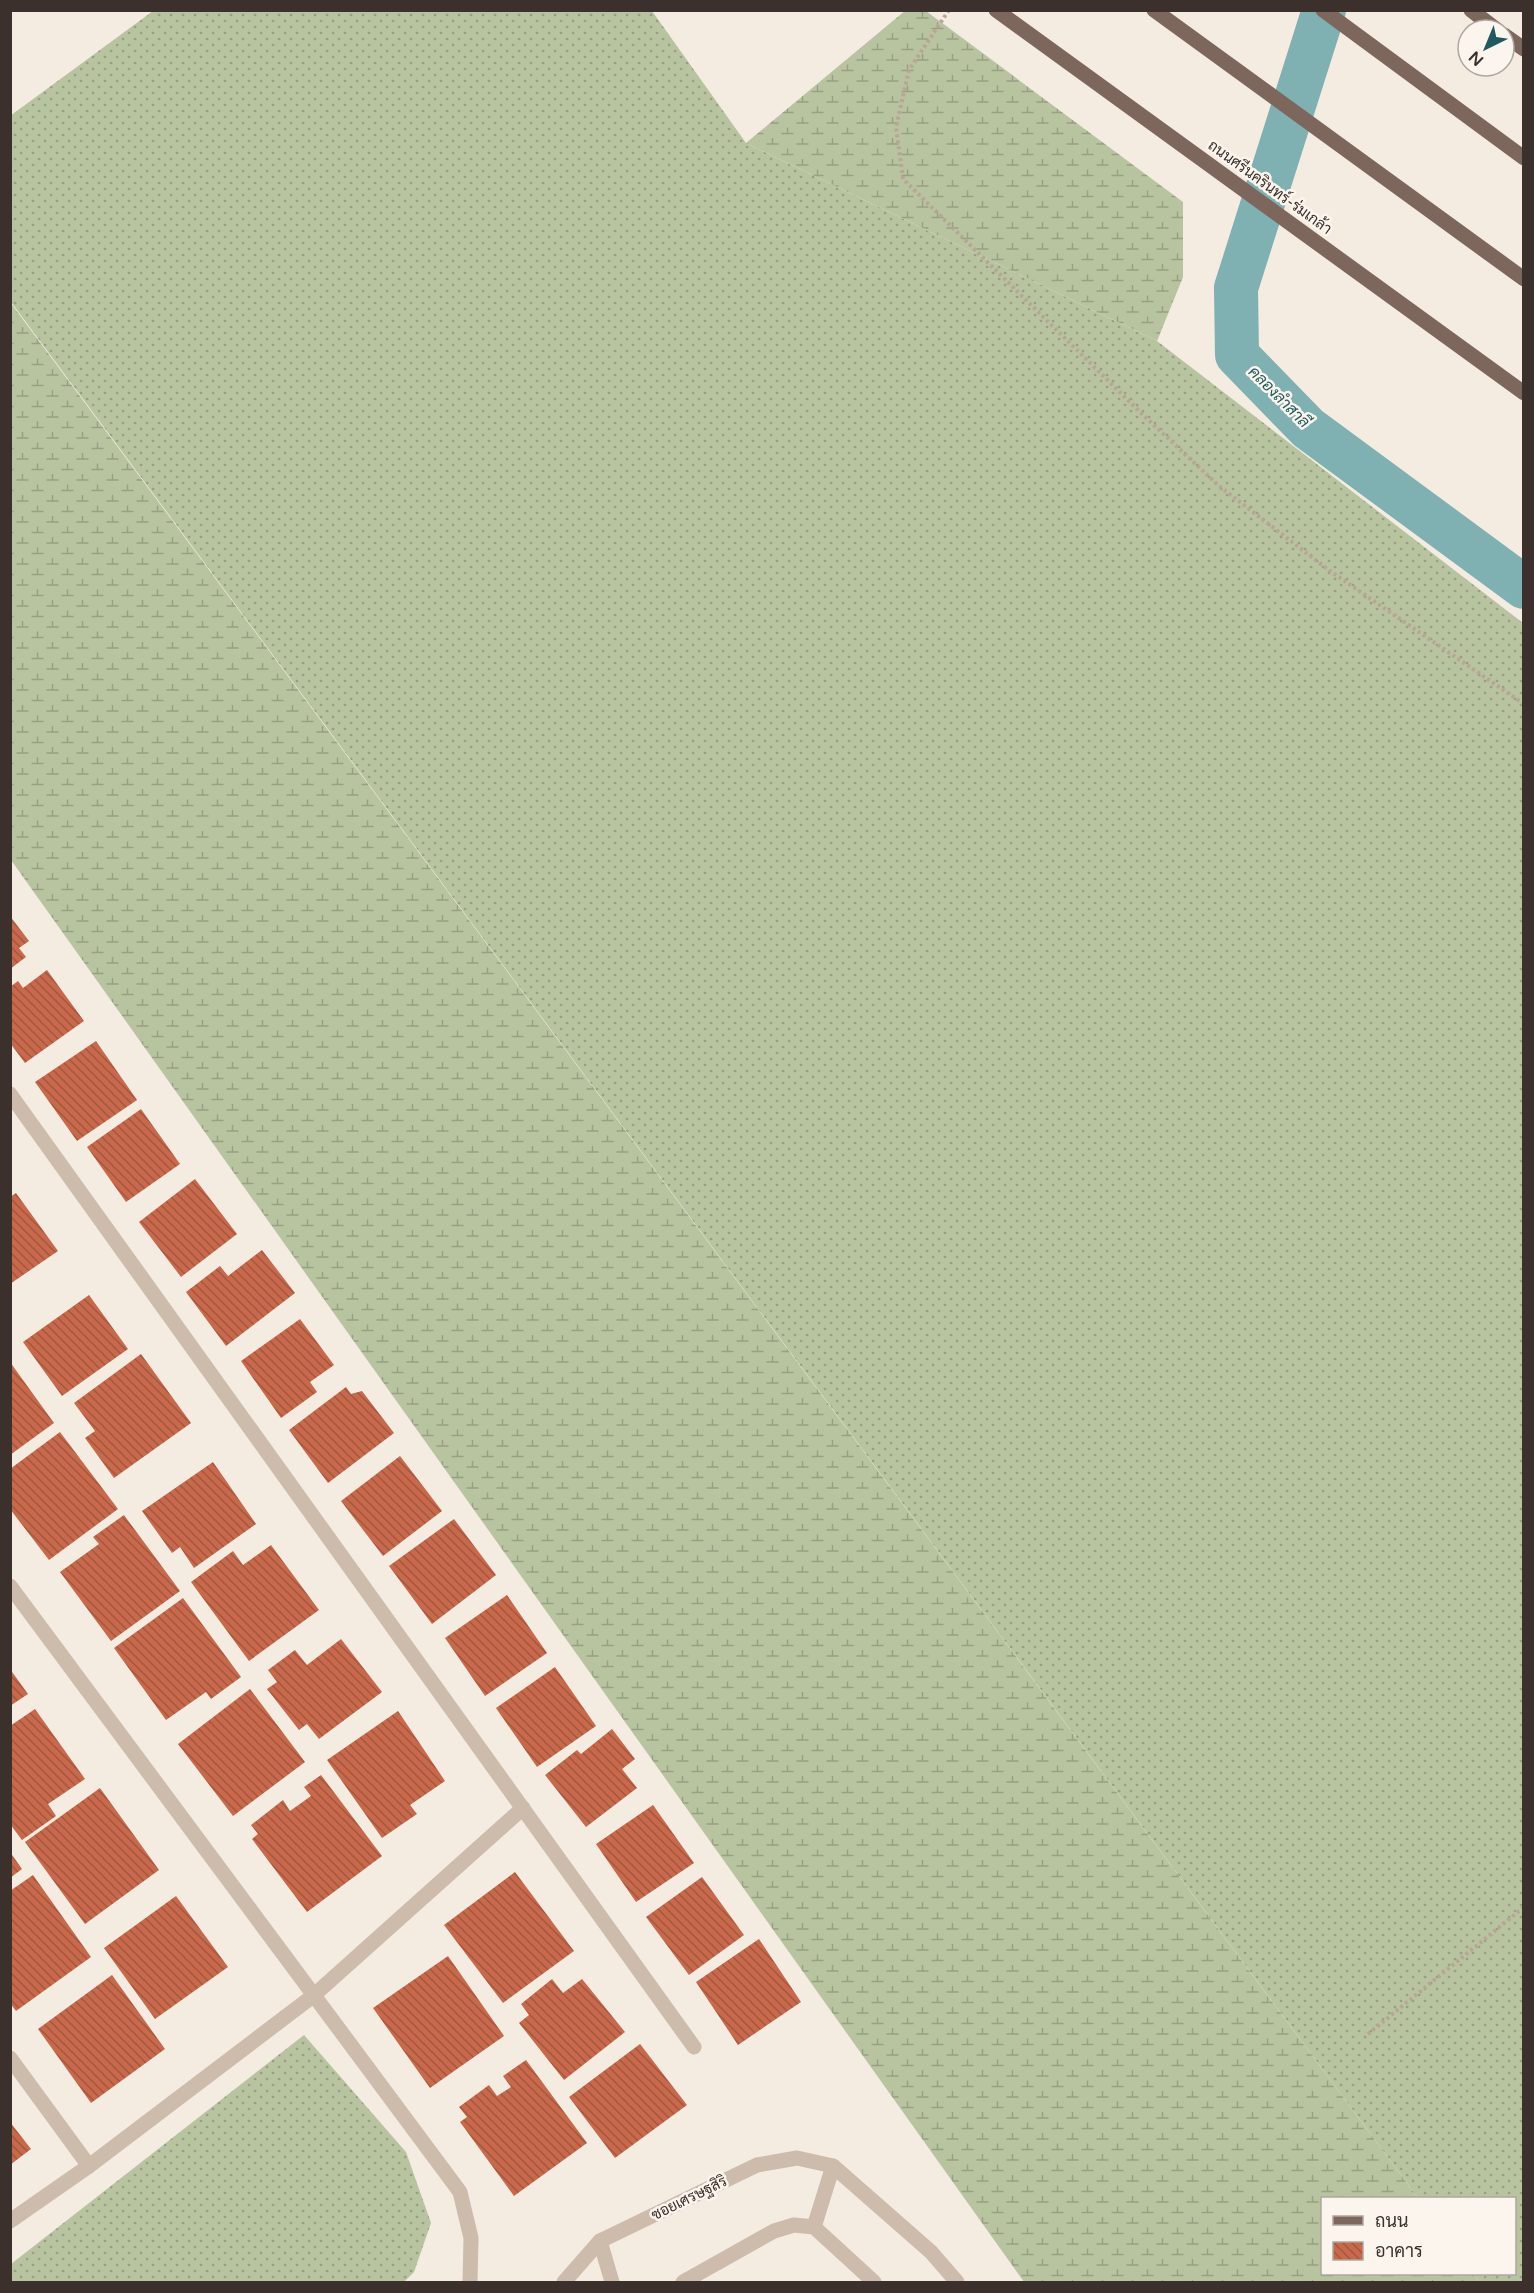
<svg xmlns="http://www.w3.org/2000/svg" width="1534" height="2293" font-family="'Varela Round',Sarabun,sans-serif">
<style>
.grass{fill:url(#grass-dots)}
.wetland{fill:url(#wetland-marsh)}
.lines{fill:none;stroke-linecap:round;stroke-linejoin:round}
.canal{stroke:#7fb0b2;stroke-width:44}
.building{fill:url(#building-back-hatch)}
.path{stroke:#b9a596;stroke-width:4;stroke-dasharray:3 3;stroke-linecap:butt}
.street{stroke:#cdbbac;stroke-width:15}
.primary{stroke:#7d675c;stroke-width:15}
.labels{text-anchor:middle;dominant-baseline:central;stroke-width:5;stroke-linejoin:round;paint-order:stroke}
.street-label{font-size:15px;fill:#3b302b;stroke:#fbf5ee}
.water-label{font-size:16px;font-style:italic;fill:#1f5a5e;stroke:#fbf5ee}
</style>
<defs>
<pattern id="grass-dots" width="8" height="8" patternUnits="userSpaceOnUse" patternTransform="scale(1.5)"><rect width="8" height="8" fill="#b8c4a0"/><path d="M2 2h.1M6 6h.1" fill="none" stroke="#97a083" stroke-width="1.8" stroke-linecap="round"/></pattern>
<pattern id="wetland-marsh" width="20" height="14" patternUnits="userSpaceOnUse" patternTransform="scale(1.5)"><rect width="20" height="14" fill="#b8c4a0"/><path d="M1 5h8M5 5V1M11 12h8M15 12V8" fill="none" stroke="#97a083"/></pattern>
<pattern id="building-back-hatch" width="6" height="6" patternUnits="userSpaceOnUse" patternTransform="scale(1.5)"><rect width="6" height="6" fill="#c8694b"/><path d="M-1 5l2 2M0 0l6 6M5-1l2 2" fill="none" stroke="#a4573f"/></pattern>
</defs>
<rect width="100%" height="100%" fill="#f4ebe1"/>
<!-- grass -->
<g class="grass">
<path d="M153 11H652L746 143 1157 341 1523 623V2282H1480L1473 2274H1514V2198H1418L11 302 10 116Z"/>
<path d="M304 2035 406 2152 431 2223 414 2272 404 2282H11V2264Z"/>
</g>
<!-- wetland -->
<g class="wetland">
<path d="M906 10 926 11 1183 202V277L1157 341 746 143Z"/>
<path d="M10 302 1418 2198H1322V2274H1473L1480 2282H1024L11 860Z"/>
</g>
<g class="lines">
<!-- canal -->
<path class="canal" d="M1324 10 1236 288 1237 355 1308 428 1524 587"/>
</g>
<!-- building -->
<g class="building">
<path d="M10 916 29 941 19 948 26 957 10 969Z"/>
<path d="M47 970 84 1021 25 1063 10 1043V987L18 981 23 988Z"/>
<path d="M96 1041 137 1100 77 1141 35 1082Z"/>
<path d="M141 1109 180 1164 126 1202 87 1147Z"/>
<path d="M195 1179 237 1234 181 1277 139 1222Z"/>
<path d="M16 1193 58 1251 10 1284V1197Z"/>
<path d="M262 1250 295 1293 226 1346 186 1292 220 1266 228 1276Z"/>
<path d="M89 1295 128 1349 62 1396 23 1342Z"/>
<path d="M300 1319 334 1365 310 1382 317 1392 281 1418 241 1361Z"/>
<path d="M141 1354 191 1423 114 1478 85 1438 95 1431 74 1403Z"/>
<path d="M10 1362 54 1423 10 1455Z"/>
<path d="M346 1387 351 1394 362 1391 394 1433 328 1483 289 1430Z"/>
<path d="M60 1432 118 1509 49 1560 10 1509V1469Z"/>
<path d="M400 1456 442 1511 383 1556 341 1501Z"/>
<path d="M213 1462 256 1524 194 1568 180 1547 172 1553 142 1511Z"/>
<path d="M124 1515 180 1591 111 1641 60 1572 99 1544 93 1537Z"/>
<path d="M454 1519 496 1575 432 1624 389 1566Z"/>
<path d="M271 1545 319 1610 249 1661 191 1582 233 1551 243 1565Z"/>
<path d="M507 1595 547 1653 485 1696 445 1638Z"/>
<path d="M183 1598 241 1677 211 1699 206 1692 166 1720 114 1648Z"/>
<path d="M341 1639 382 1692 319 1739 307 1724 299 1730 267 1689 277 1682 268 1670 295 1650 307 1665Z"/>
<path d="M555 1667 596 1726 537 1767 496 1708Z"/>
<path d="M10 1669 28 1694 10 1706Z"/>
<path d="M250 1689 305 1762 233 1816 178 1744Z"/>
<path d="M35 1709 85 1779 48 1804 56 1816 22 1840 10 1824V1726Z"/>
<path d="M398 1711 445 1781 410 1805 417 1814 382 1838 327 1760Z"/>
<path d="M612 1729 635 1759 622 1769 637 1788 586 1827 545 1775 577 1750 581 1754Z"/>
<path d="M321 1775 382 1856 307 1912 252 1839 258 1834 251 1825 283 1800 290 1811 311 1796 304 1787Z"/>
<path d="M100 1788 159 1870 85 1924 25 1842Z"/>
<path d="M653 1805 694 1863 636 1902 596 1844Z"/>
<path d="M10 1852 22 1869 10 1878Z"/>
<path d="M515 1872 574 1951 503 2003 444 1925Z"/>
<path d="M33 1875 91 1957 16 2011 10 2003V1891Z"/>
<path d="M702 1877 744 1935 689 1975 646 1917Z"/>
<path d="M176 1896 228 1967 155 2019 104 1948Z"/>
<path d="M759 1939 801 2002 738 2045 696 1982Z"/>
<path d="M448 1956 504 2036 430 2088 373 2008Z"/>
<path d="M112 1975 165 2049 91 2103 38 2029Z"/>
<path d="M552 1979 563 1993 582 1979 625 2032 564 2080 519 2023 529 2015 521 2004Z"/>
<path d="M640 2044 687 2105 615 2158 569 2097Z"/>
<path d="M526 2060 587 2143 514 2196 460 2122 467 2117 459 2107 489 2085 497 2096 511 2087 503 2076Z"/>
<path d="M10 2122 31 2149 10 2165Z"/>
</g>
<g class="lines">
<!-- path -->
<g class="path">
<path d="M949 10 909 70 896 127 903 179 1140 412 1219 486 1330 571 1524 704"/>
<path d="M1368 2034 1524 1907"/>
</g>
<!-- street -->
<g class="street">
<path d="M10 1094 694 2047"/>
<path d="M10 1586 460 2192 471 2238 470 2282"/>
<path d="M10 2058 89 2166"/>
<path d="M10 2221 89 2166 313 1996 523 1808"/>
<path d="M814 2227 833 2166"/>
<path d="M600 2241 612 2282"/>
<path d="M564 2282 600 2241 757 2165 797 2158 833 2166 931 2252 957 2282"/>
<path d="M683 2282 774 2231 794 2225 814 2227 874 2282"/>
</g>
<!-- primary -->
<g class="primary">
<path d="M996 10 1524 393"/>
<path d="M1154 10 1524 279"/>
<path d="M1323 10 1524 158"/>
<path d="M1471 10 1497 30"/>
<path d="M1504 35 1524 49"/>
</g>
</g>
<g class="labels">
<!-- street labels -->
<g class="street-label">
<text transform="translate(1270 187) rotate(36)">ถนนศรีนครินทร์-ร่มเกล้า</text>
<text transform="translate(689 2198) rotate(-26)">ซอยเศรษฐสิริ</text>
</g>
<!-- water labels -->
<g class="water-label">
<text transform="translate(1279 397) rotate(45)">คลองลำสาลี</text>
</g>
</g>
<!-- border -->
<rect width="1534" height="2293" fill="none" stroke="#3b302b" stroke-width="24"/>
<!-- legend -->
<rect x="1321" y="2197" width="195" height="78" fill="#fbf5ee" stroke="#aea6a0" stroke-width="1.5"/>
<rect x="1333" y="2216" width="30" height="9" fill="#7d675c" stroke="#aea6a0" stroke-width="1.5"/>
<text x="1375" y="2227" font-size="18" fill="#3b302b">ถนน</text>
<rect x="1333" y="2242" width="30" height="18" fill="url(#building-back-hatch)" stroke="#aea6a0" stroke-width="1.5"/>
<text x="1375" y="2257" font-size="18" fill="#3b302b">อาคาร</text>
<!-- north arrow -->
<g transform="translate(1486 48) rotate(223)"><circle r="28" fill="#fbf5ee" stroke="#aea6a0" stroke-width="1.5"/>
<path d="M0-4.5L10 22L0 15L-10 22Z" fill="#1f5a5e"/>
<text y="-9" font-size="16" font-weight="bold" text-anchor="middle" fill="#3b302b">N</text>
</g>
</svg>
